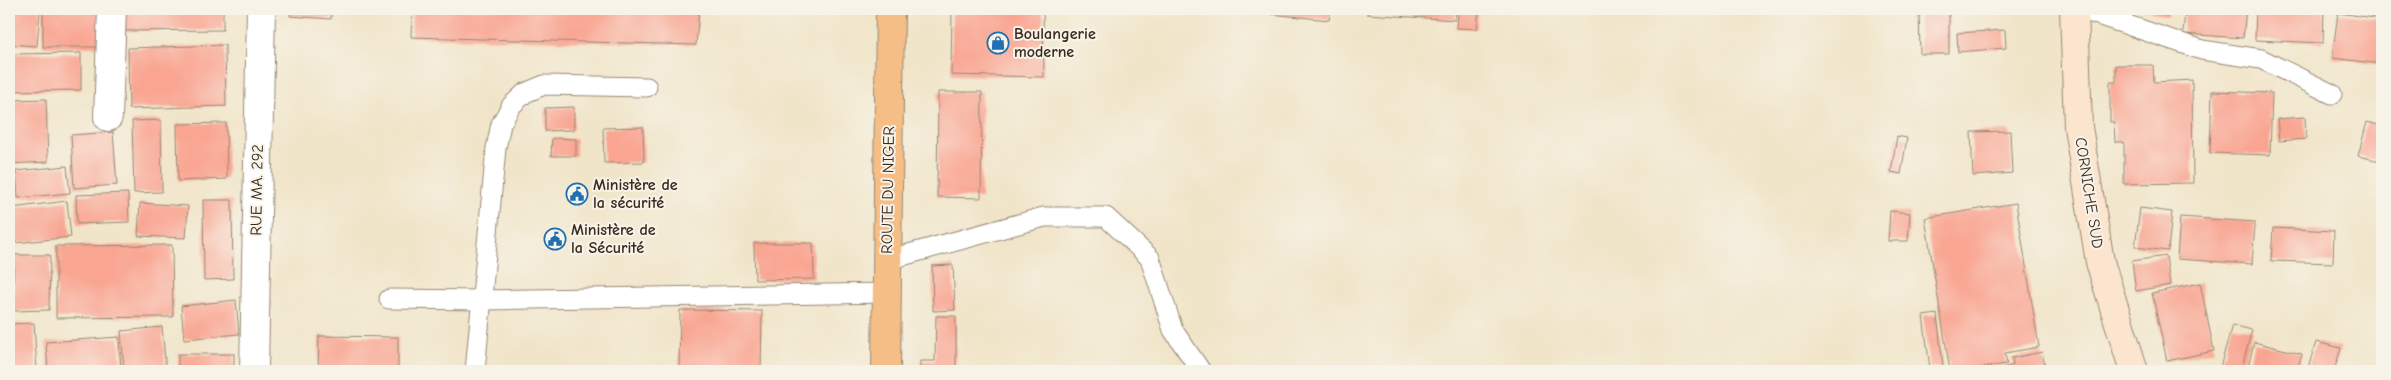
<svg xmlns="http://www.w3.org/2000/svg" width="2391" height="380" font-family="'Comic Neue',sans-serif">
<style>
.building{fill:#f9a592}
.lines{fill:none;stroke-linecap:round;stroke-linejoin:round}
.service-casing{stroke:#968874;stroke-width:21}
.minor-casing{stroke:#968874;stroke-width:30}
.secondary-casing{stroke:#968874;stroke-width:30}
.primary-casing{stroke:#968874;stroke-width:30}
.service{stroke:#fff;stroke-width:19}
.minor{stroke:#fff;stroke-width:28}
.secondary{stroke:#fbe5cf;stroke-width:28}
.primary{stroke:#f5be86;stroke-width:28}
.labels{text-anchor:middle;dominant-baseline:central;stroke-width:4;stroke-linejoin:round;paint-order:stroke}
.poi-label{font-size:16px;font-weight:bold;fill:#3b2a1e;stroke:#f7f3e8;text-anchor:start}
.street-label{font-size:16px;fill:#3b2a1e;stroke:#f7f3e8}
</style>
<rect width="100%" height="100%" fill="#f7f3e8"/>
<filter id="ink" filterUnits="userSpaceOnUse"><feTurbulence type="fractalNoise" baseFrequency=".02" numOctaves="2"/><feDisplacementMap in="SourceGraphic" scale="10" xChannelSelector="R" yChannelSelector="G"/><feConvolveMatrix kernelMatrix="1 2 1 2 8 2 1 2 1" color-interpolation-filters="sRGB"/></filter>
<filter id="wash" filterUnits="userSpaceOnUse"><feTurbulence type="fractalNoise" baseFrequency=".0096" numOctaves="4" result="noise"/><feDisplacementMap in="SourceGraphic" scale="20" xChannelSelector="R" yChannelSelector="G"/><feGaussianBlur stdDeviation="1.12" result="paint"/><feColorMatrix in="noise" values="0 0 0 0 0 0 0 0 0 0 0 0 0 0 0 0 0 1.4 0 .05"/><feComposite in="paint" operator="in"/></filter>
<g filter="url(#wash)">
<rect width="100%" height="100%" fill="#f1e5c9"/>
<g id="blocks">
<!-- building -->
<g class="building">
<path d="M9 9H40L37 46 9 44Z"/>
<path d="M43 9H107L106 47H43Z"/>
<path d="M123 9H223V30L122 31Z"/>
<path d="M290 9H331V19L290 16Z"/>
<path d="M412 9H699L696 45 411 37Z"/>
<path d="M952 9H1043L1044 77 951 75Z"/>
<path d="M1271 9H1331L1329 20 1271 14Z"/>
<path d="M1367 9H1456L1455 20 1367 14Z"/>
<path d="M1459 9H1479L1477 29 1456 28Z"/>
<path d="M1919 9H1949V54H1920Z"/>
<path d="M2142 9H2170L2168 16Z"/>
<path d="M2185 9H2246L2243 38 2183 34Z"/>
<path d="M2256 9H2324L2323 43 2255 40Z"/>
<path d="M2338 13 2382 19V64L2332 58Z"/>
<path d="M2005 30 2006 48 1958 52 1957 33Z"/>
<path d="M225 45 226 106 129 109 128 48Z"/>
<path d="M81 53V90L9 91V54Z"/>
<path d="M2116 65H2153L2154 82 2192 80 2193 183 2124 184V142H2115L2114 122H2110V82H2116Z"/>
<path d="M2212 91 2272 93 2270 155 2210 153Z"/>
<path d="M938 92H982L981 198 937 197Z"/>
<path d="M46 99 48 162 9 164V100Z"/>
<path d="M574 107V130L545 131V108Z"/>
<path d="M2305 117 2306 139 2279 141 2277 119Z"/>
<path d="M161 120 162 192 134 193 132 121Z"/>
<path d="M2367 122 2382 126V151L2380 161 2358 156Z"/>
<path d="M226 123 227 179 178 181 177 124Z"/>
<path d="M643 127 644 162 604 163 603 128Z"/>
<path d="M2010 131 2012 173 1973 176 1971 132Z"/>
<path d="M113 132 117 185 74 188 71 135Z"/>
<path d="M1897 136 1907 138 1901 174 1891 172Z"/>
<path d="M552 138 576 139V156H551Z"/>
<path d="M67 166 70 193 18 198 16 171Z"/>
<path d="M128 193 129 222 77 224 76 195Z"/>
<path d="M203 200H232L233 279 204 280Z"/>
<path d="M67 201 71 237 15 243 11 208Z"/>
<path d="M140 203 188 206 186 238 138 236Z"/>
<path d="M2016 203 2039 347 2005 353 2007 364 1981 368 1982 371H1950L1925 218Z"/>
<path d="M2140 208 2172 212 2168 251 2135 247Z"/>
<path d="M1890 211 1910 213 1908 241H1888Z"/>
<path d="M2180 217 2255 222 2252 264 2177 259Z"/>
<path d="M2273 228 2334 231 2333 263 2271 261Z"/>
<path d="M754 243H813L814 279 755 280Z"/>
<path d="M172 245 173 317 56 318V246Z"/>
<path d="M14 255H50L49 310 13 311Z"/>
<path d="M2166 256 2170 285 2136 291 2132 261Z"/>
<path d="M953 265 955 310 933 311 932 266Z"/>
<path d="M2200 283 2214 351 2167 361 2152 293Z"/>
<path d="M236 300 239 334 184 339 181 306Z"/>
<path d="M680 310 762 311 761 371H679Z"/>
<path d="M1937 314 1943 366 1930 368 1923 316Z"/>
<path d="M936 316H956V371H920V361H935Z"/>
<path d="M34 323 37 371H9V324Z"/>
<path d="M2232 325 2252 330 2241 371H2219Z"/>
<path d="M162 327 166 371H124L121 331Z"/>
<path d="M319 336 398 337V371H318Z"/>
<path d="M119 337 121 371H48L46 342Z"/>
<path d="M2254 342 2302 354 2297 371H2247Z"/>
<path d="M2316 342 2341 348 2334 371H2307Z"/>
<path d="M2042 352 2046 371H1989L2013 365 2012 358Z"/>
<rect x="178" y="354" width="56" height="17"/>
</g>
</g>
</g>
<g filter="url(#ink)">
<use href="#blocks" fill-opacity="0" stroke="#968874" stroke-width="1"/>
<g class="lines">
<!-- service casing -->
<g class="service-casing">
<g id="service">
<path d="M2080 9 2202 50 2261 59 2332 94"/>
<path d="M887 260 1044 217H1106L1150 258 1173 330 1201 371"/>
<path d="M389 299 480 300 887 293"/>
<path d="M475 371 496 148 501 124 511 106 525 93 544 85 647 87"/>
</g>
</g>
<!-- minor casing -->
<g class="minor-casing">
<g id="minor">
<path d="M108 117 112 9"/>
<path d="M254 371 261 9"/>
</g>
</g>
<!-- secondary casing -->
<g class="secondary-casing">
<path id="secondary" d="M2074 9 2078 127 2100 262 2134 371"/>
</g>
<!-- primary casing -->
<g class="primary-casing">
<path id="primary" d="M886 371 890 9"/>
</g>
<!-- service -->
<use href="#service" class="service"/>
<!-- minor -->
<use href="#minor" class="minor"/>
<!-- secondary -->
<use href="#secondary" class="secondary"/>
<!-- primary -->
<use href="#primary" class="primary"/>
</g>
</g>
<!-- icons -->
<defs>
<g id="shop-ring" transform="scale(1.125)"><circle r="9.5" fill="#f7f3e8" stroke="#1f6fb2" stroke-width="1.5"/><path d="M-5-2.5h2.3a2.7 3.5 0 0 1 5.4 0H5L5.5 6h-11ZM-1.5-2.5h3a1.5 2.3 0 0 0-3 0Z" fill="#1f6fb2"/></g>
<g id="civic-ring" transform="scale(1.125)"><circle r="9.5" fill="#f7f3e8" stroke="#1f6fb2" stroke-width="1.5"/><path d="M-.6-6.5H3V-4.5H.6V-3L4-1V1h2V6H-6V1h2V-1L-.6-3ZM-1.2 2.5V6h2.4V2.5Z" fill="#1f6fb2"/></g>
</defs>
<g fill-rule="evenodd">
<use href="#shop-ring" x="998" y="43"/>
<use href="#civic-ring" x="577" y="194"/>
<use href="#civic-ring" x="555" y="239"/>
</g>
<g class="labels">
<!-- poi labels -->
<g class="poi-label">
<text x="1014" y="34">Boulangerie<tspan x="1014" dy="18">moderne</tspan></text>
<text x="593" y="185">Ministère de<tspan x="593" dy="18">la sécurité</tspan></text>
<text x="571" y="230">Ministère de<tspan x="571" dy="18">la Sécurité</tspan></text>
</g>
<!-- street labels -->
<g class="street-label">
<text transform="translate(257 190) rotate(-89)">RUE MA. 292</text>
<text transform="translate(888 190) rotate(-89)">ROUTE DU NIGER</text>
<text transform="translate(2089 193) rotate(81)">CORNICHE SUD</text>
</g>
</g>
<!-- margin -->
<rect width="2391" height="380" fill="none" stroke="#f7f3e8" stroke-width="30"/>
</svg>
